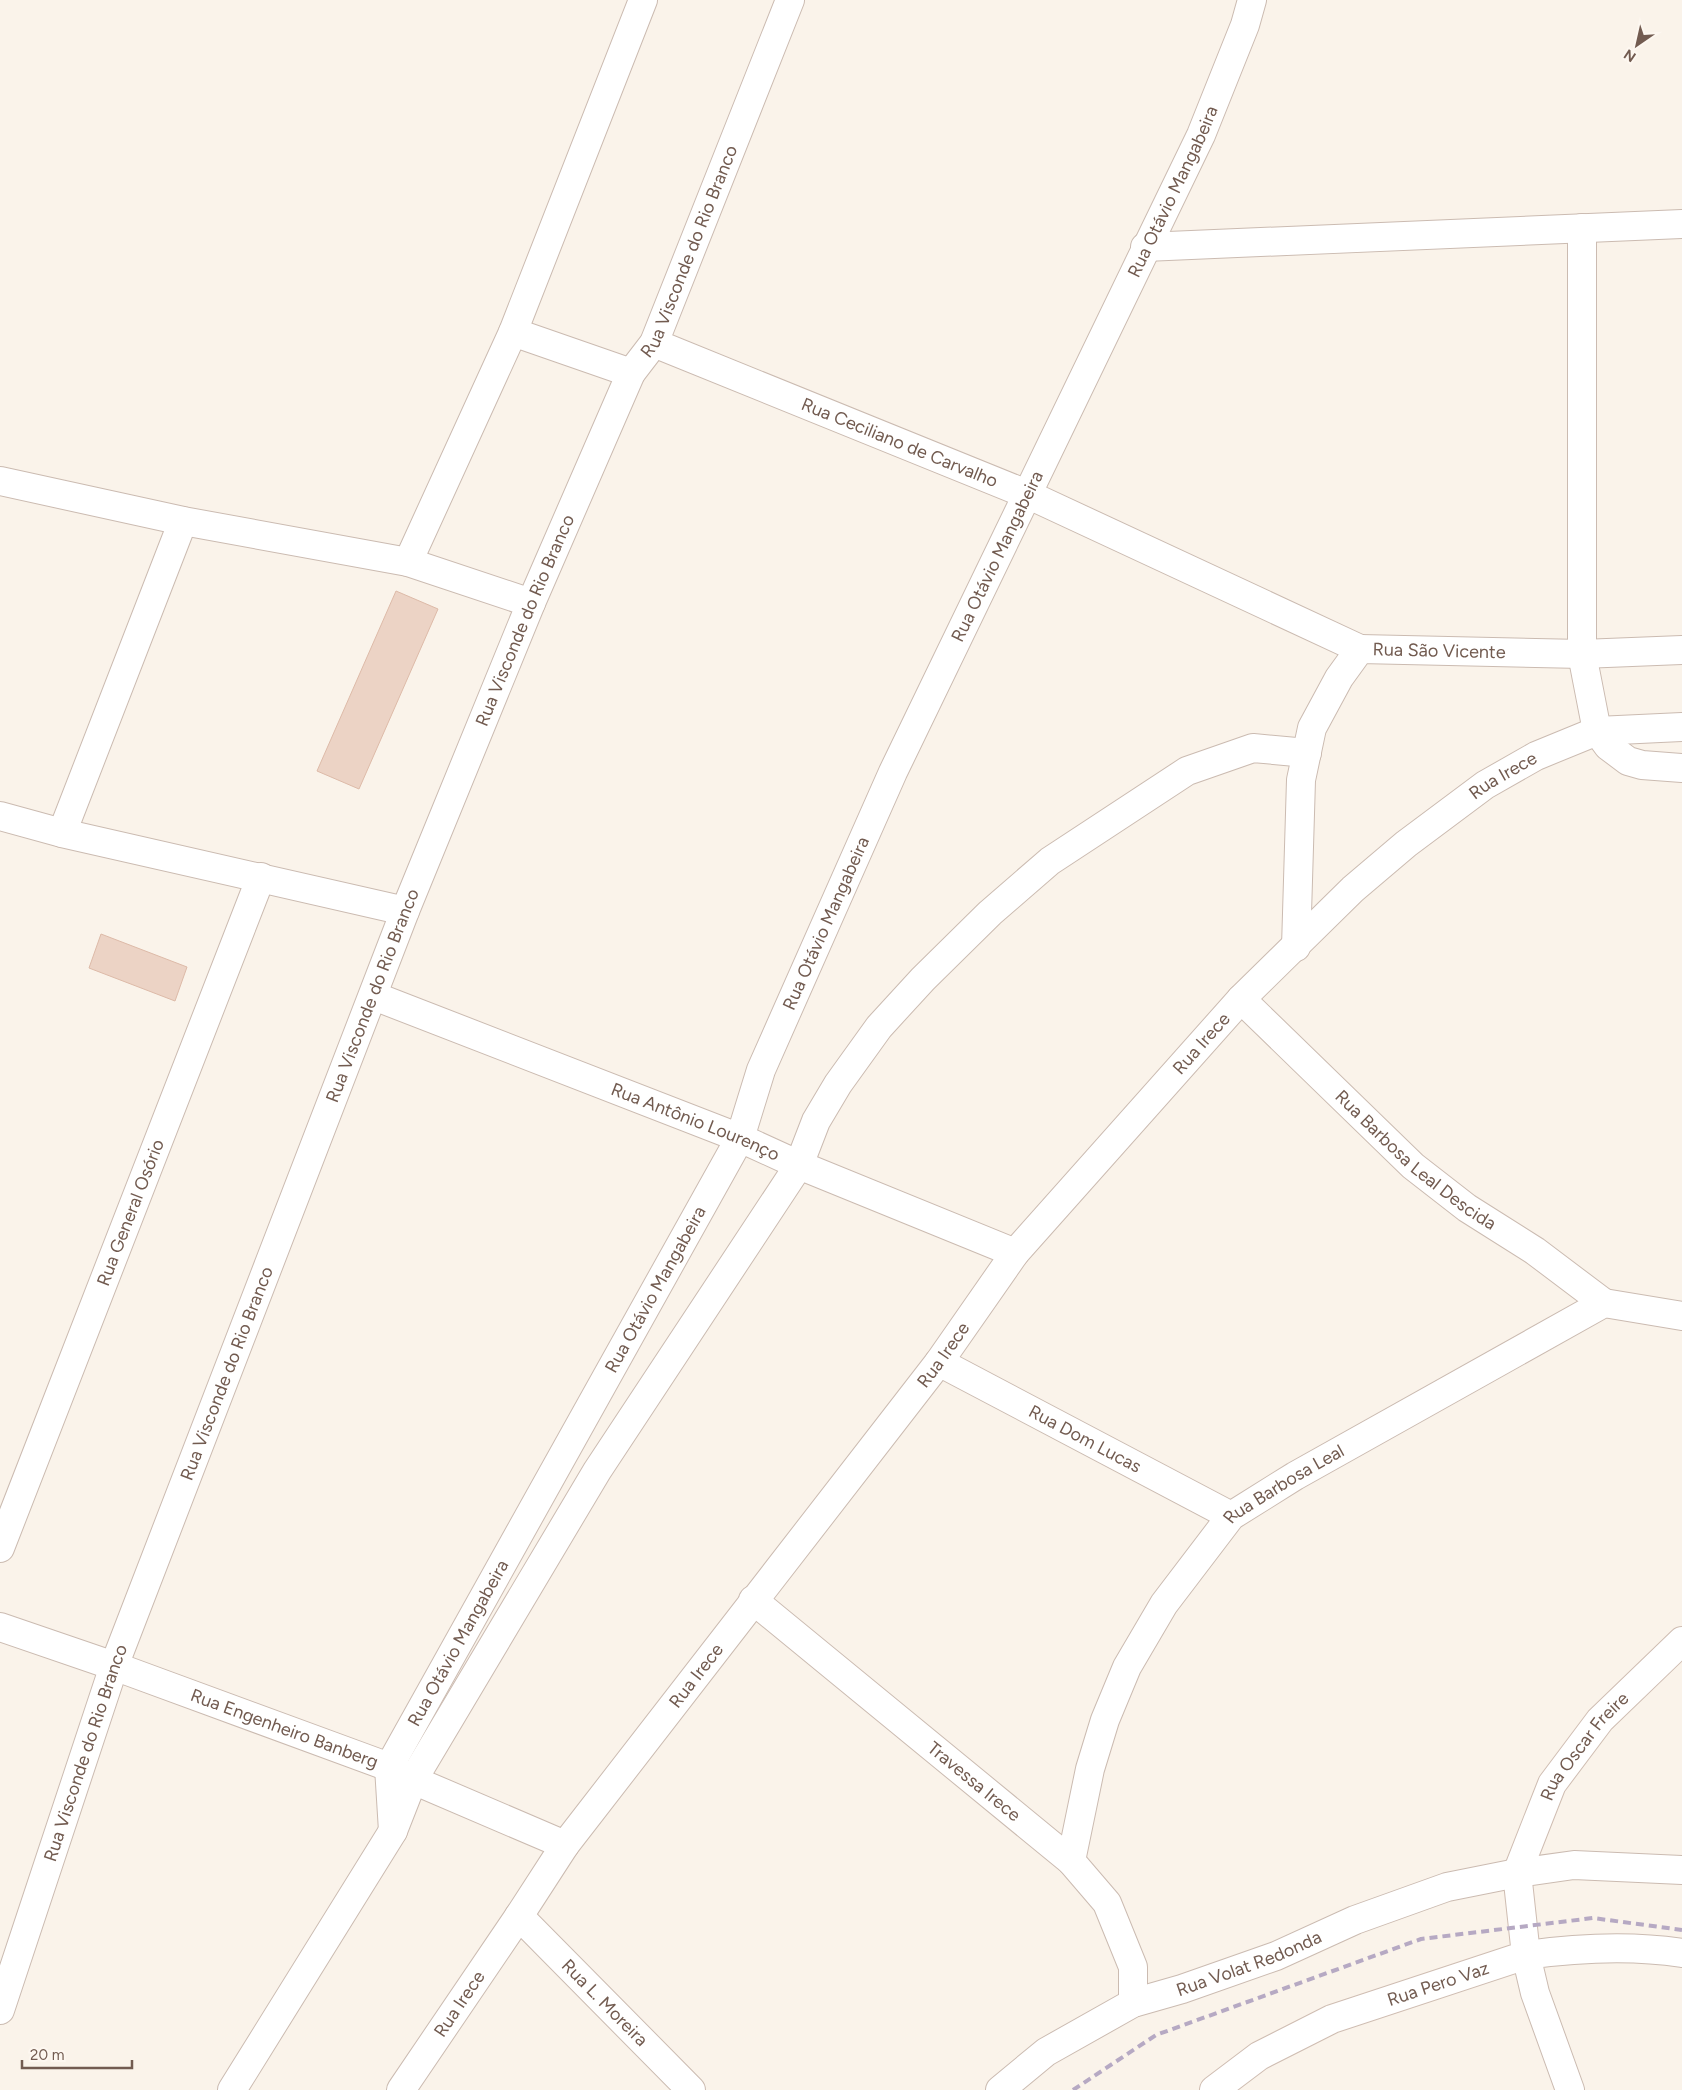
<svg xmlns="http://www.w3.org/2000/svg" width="1682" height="2090" font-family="Figtree,sans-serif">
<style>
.building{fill:#ecd3c5;stroke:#ddbaa8}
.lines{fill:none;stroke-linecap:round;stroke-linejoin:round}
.street-casing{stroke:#cbbbb1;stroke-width:30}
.secondary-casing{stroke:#cfbdb2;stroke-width:30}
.street{stroke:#fff;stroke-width:28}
.secondary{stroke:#fff;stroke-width:28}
.rail{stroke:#b6a9c3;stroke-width:4;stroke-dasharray:8 5;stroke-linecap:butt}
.labels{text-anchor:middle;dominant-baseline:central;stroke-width:5;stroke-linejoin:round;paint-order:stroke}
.street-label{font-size:18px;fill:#725b50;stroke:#fdf7f0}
</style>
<rect width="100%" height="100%" fill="#faf3ea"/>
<!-- building -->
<g class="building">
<path d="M396 591 438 609 359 789 317 771Z"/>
<path d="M101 934 187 967 175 1001 89 968Z"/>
</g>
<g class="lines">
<!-- street casing -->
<g class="street-casing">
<g id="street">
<path d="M1582 228V654L1597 731 1608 746 1628 761 1642 765 1682 768"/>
<path d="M1145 247 1682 224"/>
<path d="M513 332 631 373"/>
<path id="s1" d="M654 343 1029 495 1360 649"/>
<path d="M0 481 183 521 408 562 531 603"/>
<path d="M408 562 513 332 643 0"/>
<path d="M0 816 62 833 405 911"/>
<path d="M62 833 183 521"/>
<path id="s2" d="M1296 947 1301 780 1312 728 1339 678 1360 649 1582 654 1682 650"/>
<path id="s3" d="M374 996 740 1138 799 1165 1015 1253"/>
<path id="s4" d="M1241 999 1413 1166 1467 1208 1535 1251 1604 1303"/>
<path id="s5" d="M939 1362 1231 1516"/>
<path id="s6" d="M0 1548 261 877"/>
<path id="s7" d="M753 1600 1071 1861 1107 1903 1133 1967V2003"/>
<path id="s8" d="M0 1627 114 1666 389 1767 413 1780 565 1845"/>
<path id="s9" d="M393 1831 389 1767 740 1138 761 1070 893 772 1201 135 1245 25 1252 0"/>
<path id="s10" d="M1071 1861 1090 1769 1105 1720 1127 1667 1164 1604 1231 1516 1295 1476 1604 1303 1682 1316"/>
<path id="s11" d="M519 1916 691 2090"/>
<path id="s12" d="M0 2010 114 1666 405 911 531 603 631 373 654 343 790 0"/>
<path d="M232 2090 393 1831 413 1780 597 1471 799 1165 816 1121 838 1084 879 1027 923 979 990 913 1050 861 1187 771 1253 748 1307 753"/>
<path id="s13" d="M401 2090 519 1916 565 1845 939 1362 1015 1253 1241 999 1353 889 1406 844 1485 785 1536 756 1597 731 1682 727"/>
<path id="s14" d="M1000 2090 1046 2052 1133 2003 1182 1989 1276 1956 1355 1920 1447 1887 1517 1873 1574 1865 1682 1870"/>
<path d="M1570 2090 1535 1993 1526 1955C1577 1948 1631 1945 1682 1953"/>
</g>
</g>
<!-- secondary casing -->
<g class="secondary-casing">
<g id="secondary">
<path id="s15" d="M1214 2090 1259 2056 1332 2019 1526 1955 1517 1873 1552 1784 1600 1720 1682 1641"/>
</g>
</g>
<!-- street -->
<use href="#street" class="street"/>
<!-- secondary -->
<use href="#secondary" class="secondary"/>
<!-- rail -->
<path class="rail" d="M1073 2090 1156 2035 1421 1939 1593 1918 1682 1930"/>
</g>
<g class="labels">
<!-- street labels -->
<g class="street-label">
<text stroke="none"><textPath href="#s9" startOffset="1826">Rua Otávio Mangabeira</textPath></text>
<text stroke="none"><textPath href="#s12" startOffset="1891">Rua Visconde do Rio Branco</textPath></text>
<text stroke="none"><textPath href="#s1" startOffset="265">Rua Ceciliano de Carvalho</textPath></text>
<text stroke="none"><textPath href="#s9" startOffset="1421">Rua Otávio Mangabeira</textPath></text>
<text stroke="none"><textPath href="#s12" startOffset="1486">Rua Visconde do Rio Branco</textPath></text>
<text stroke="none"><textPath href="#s2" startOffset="392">Rua São Vicente</textPath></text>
<text stroke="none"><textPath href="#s13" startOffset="1724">Rua Irece</textPath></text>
<text stroke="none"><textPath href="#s9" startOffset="1016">Rua Otávio Mangabeira</textPath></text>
<text stroke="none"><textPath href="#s12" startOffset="1081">Rua Visconde do Rio Branco</textPath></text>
<text stroke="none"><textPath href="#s13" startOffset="1319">Rua Irece</textPath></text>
<text stroke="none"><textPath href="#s3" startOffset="345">Rua Antônio Lourenço</textPath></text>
<text stroke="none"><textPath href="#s4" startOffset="238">Rua Barbosa Leal Descida</textPath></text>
<text stroke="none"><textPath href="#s6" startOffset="360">Rua General Osório</textPath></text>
<text stroke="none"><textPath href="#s9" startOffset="611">Rua Otávio Mangabeira</textPath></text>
<text stroke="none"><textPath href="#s13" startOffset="914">Rua Irece</textPath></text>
<text stroke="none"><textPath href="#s12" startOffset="676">Rua Visconde do Rio Branco</textPath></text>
<text stroke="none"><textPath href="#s5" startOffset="165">Rua Dom Lucas</textPath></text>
<text stroke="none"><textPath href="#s10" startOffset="448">Rua Barbosa Leal</textPath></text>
<text stroke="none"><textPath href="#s9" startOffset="206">Rua Otávio Mangabeira</textPath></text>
<text stroke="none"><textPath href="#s13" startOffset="509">Rua Irece</textPath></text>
<text stroke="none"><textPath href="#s8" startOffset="302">Rua Engenheiro Banberg</textPath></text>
<text stroke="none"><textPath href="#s15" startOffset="570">Rua Oscar Freire</textPath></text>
<text stroke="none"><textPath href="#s12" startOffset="271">Rua Visconde do Rio Branco</textPath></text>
<text stroke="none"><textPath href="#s7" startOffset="286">Travessa Irece</textPath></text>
<text stroke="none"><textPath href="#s14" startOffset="282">Rua Volat Redonda</textPath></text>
<text stroke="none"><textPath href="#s15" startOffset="250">Rua Pero Vaz</textPath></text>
<text stroke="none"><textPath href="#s11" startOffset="122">Rua L. Moreira</textPath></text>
<text stroke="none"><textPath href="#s13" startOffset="104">Rua Irece</textPath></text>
</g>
</g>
<!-- north arrow -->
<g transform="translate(1637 45) rotate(214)" stroke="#fdf7f0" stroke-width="4" paint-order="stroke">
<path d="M0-4L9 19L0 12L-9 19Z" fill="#725b50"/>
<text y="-8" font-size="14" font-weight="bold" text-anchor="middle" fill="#725b50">N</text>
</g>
<!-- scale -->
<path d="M22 2060v8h110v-8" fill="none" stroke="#725b50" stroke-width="2.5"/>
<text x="30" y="2060" font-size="15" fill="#725b50" stroke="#fdf7f0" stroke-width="4" paint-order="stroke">20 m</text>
</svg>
